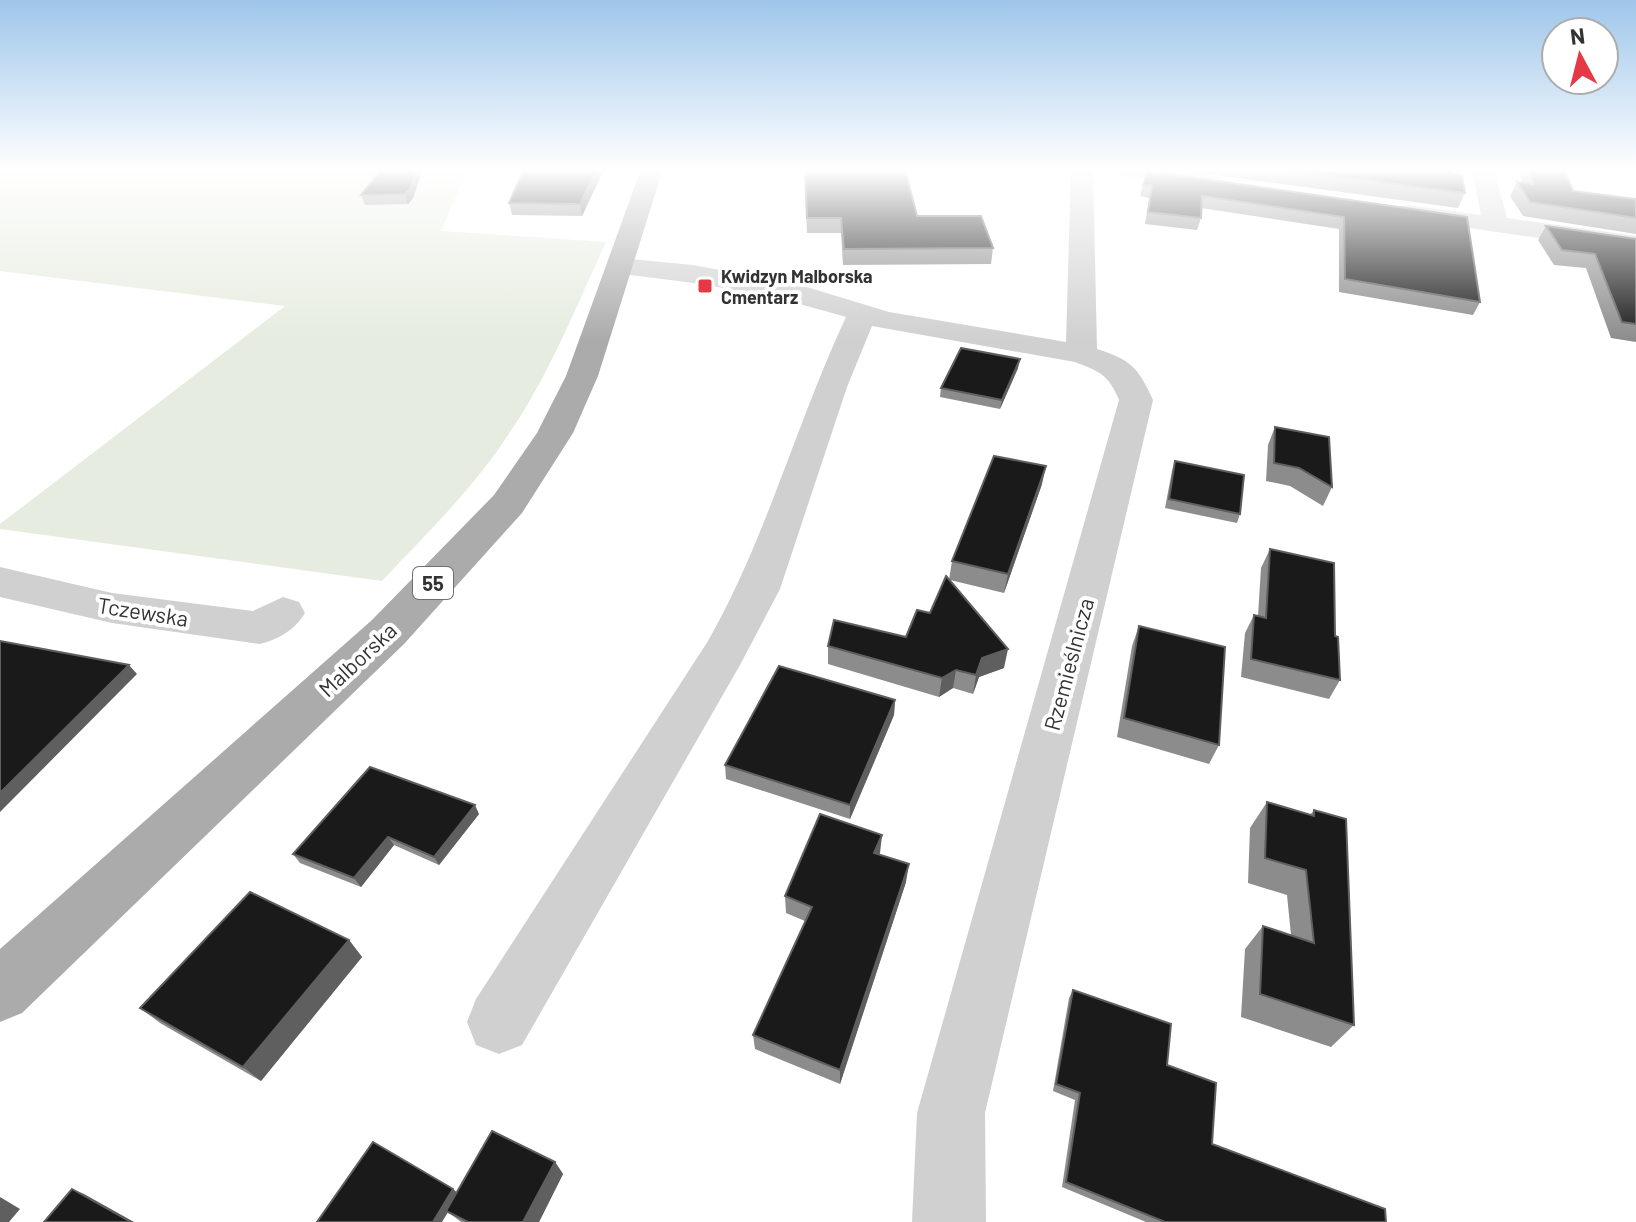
<svg xmlns="http://www.w3.org/2000/svg" width="1636" height="1222" font-family="Barlow,sans-serif">
<style>
.green{fill:#e6ecdf}
.lines{fill:none;stroke-linecap:round;stroke-linejoin:round}
.minor{fill:#d0d0d0;fill-rule:evenodd}
.primary{fill:#ababab;fill-rule:evenodd}
.wall{fill:#8c8c8c}
.shaded-wall{fill:#5f5f5f}
.building{fill:#1a1a1a;stroke:#5f5f5f;stroke-width:2}
.poi-dot{fill:#e63946;stroke:#fff;stroke-width:3}
.labels{text-anchor:middle;dominant-baseline:central;stroke-width:8;stroke-linejoin:round;paint-order:stroke}
.far-poi-label{font-size:18px;font-weight:bold;fill:#333;stroke:#fff;text-anchor:start}
.shield{fill:#fff;stroke:#707070;stroke-width:2}
.shield-label{font-size:20px;font-weight:bold;fill:#333}
.street-label{font-size:22px;fill:#333;stroke:#fff}
</style>
<rect width="100%" height="100%" fill="#fff"/>
<!-- green -->
<path class="green" d="M0 169H468L441 231 606 242C575 309 548 378 506 438 471 491 425 535 382 581L0 529V524L285 306 0 271Z"/>
<g class="lines">
<!-- minor -->
<g class="minor">
<path d="M1071 169H1093L1097 349C1131 360 1138 367 1153 400L985 1113 986 1222H912L917 1113 1119 400C1109 375 1099 371 1075 362L872 326 847 387 780 589 740 665 522 1045 499 1054 476 1045 467 1022 476 999 708 641C766 539 796 424 846 317 771 294 697 282 620 274L610 272 606 266 610 260 620 258 693 265 758 277 810 288 889 312 1066 342Z"/>
<path d="M1113 169C1147 167 1183 169 1217 177L1221 182 1217 187 1209 189 1124 176Z"/>
<path d="M1472 169H1494L1507 218 1636 236V252L1407 219 1398 217 1395 212 1398 207 1407 205 1481 215Z"/>
<path d="M0 567 112 593 253 611 283 597 299 602 305 613C295 630 279 639 260 644L112 623 0 597Z"/>
</g>
<!-- primary -->
<path class="primary" d="M641 169H663L598 376 573 433 522 513 404 644 22 1013 0 1022V949L372 620 494 495 537 433 566 376Z"/>
</g>
<!-- wall -->
<g class="wall">
<path d="M382 169 413 198 408 204 365 205 361 195Z"/>
<path d="M524 169H604L582 216 512 215 509 203Z"/>
<path d="M804 169 993 248 991 264 843 265 841 233H807Z"/>
<path d="M1172 169H1453L1454 174 1465 193 1458 208Z"/>
<path d="M1519 169H1564L1573 191 1636 199V234L1523 216 1510 196 1517 182 1522 183Z"/>
<path d="M1143 185 1467 217 1480 302 1473 315 1339 292V229L1201 208V218L1197 230 1145 224 1149 198 1140 196Z"/>
<path d="M1546 226 1636 239V342L1611 338 1586 268 1554 265 1538 240Z"/>
<path d="M1018 368 1000 409 940 397 941 388Z"/>
<path d="M1275 427 1332 487 1323 506 1290 486 1266 481 1268 445Z"/>
<path d="M1175 461 1240 514 1237 523 1165 508 1172 471Z"/>
<path d="M1042 484 1004 593 950 580 1004 668 979 677 973 694 953 688 939 697 828 664V646L906 637 930 613 949 580 952 561Z"/>
<path d="M1270 549 1335 636 1340 680 1329 699 1241 677 1245 633 1254 615 1258 616 1261 568Z"/>
<path d="M1139 626 1219 745 1209 764 1117 737 1132 646Z"/>
<path d="M895 700 894 715 850 819 726 779 725 765Z"/>
<path d="M1267 802 1310 815 1314 810 1354 1025 1331 1047 1241 1017 1245 949 1263 926 1291 935 1287 895 1248 883 1250 828Z"/>
<path d="M479 814 439 865 394 845 361 887 300 863 293 854Z"/>
<path d="M880 853 879 854 906 882 840 1084 755 1049 753 1035 805 921 786 913 785 896Z"/>
<path d="M349 940 362 957 261 1081 160 1023 140 1008Z"/>
<path d="M1073 990 1167 1065 1212 1144 1386 1222H1146L1062 1187 1075 1100 1053 1091 1069 998Z"/>
<path d="M555 1162 563 1174 539 1222H461L448 1212 457 1192Z"/>
</g>
<!-- shaded-wall -->
<g class="shaded-wall">
<path d="M417 169H423L413 198 408 204 405 194Z"/>
<path d="M597 169H604L582 216 580 204Z"/>
<path d="M1020 359 1018 368 1000 409 1002 400Z"/>
<path d="M1046 466 1042 484 1004 593 1008 574Z"/>
<path d="M1008 649 1004 668 979 677 973 694 976 675 982 658Z"/>
<path d="M129 665 137 674 0 812V793Z"/>
<path d="M956 670 953 688 939 697 942 678Z"/>
<path d="M895 700 894 715 850 819V805Z"/>
<path d="M475 805 479 814 439 865 434 857Z"/>
<path d="M882 835 880 853 873 870 874 853Z"/>
<path d="M388 837 394 845 361 887 354 878Z"/>
<path d="M909 864 906 882 840 1084V1070Z"/>
<path d="M349 940 362 957 261 1081 243 1067Z"/>
<path d="M555 1162 563 1174 539 1222H523Z"/>
<path d="M72 1189 84 1194 134 1222H131Z"/>
<path d="M453 1189 459 1194 442 1222H433Z"/>
<path d="M0 1197 20 1209 9 1222H0Z"/>
</g>
<!-- building -->
<g class="building">
<path d="M382 169H417L410 189 405 194 361 195Z"/>
<path d="M524 169H597L580 204 509 203Z"/>
<path d="M805 169H905L917 216H981L993 248 844 249 841 218H807Z"/>
<path d="M1278 169H1453L1454 174 1462 175 1465 193Z"/>
<path d="M1529 169H1564L1573 191 1636 199V218L1530 202 1517 182 1533 184Z"/>
<path d="M1148 171 1467 217 1480 302 1345 279 1344 217 1202 196 1201 218 1148 212 1152 186 1143 185Z"/>
<path d="M1546 226 1636 239V324L1622 322 1595 254 1562 250Z"/>
<path d="M961 348 1020 359 1002 400 941 388Z"/>
<path d="M1275 427 1329 437 1332 487 1299 468 1274 463Z"/>
<path d="M994 456 1046 466 1008 574 952 561Z"/>
<path d="M1175 461 1244 475 1240 514 1169 499Z"/>
<path d="M1270 549 1334 563 1335 636 1338 637 1340 680 1251 659 1254 615 1266 618Z"/>
<path d="M946 576 1008 649 982 658 976 675 956 670 942 678 828 646 834 620 906 637 917 610 930 613Z"/>
<path d="M1139 626 1225 647 1219 745 1124 718Z"/>
<path d="M0 641 129 665 0 793Z"/>
<path d="M779 666 895 700 850 805 725 765Z"/>
<path d="M370 767 475 805 434 857 388 837 354 878 293 854Z"/>
<path d="M1267 802 1314 816V810L1346 819 1354 1025 1260 994 1263 926 1314 943 1306 870 1265 858Z"/>
<path d="M820 814 882 835 874 853 909 864 840 1070 753 1035 812 907 785 896Z"/>
<path d="M250 892 349 940 243 1067 140 1008Z"/>
<path d="M1073 990 1171 1024 1167 1065 1216 1083 1212 1144 1385 1209 1386 1222H1165L1066 1182 1080 1093 1056 1084Z"/>
<path d="M492 1131 555 1162 523 1222H468L446 1211Z"/>
<path d="M373 1142 453 1189 433 1222H317Z"/>
<path d="M72 1189 131 1222H44Z"/>
</g>
<!-- sky -->
<linearGradient id="sky" x2="0" y2="1"><stop stop-color="#9ec6ea"/><stop offset="0.5" stop-color="#fff"/><stop offset="1" stop-color="#fff" stop-opacity="0"/></linearGradient>
<rect width="1636" height="340" fill="url(#sky)"/>
<!-- markers -->
<rect class="poi-dot" x="697" y="278" width="16" height="16" rx="4"/>
<g class="labels">
<!-- far-poi labels -->
<g class="far-poi-label">
<text x="721" y="276">Kwidzyn Malborska<tspan x="721" dy="21">Cmentarz</tspan></text>
</g>
<!-- shield labels -->
<rect class="shield" x="413" y="567" width="40" height="32" rx="6"/>
<g class="shield-label">
<text x="433" y="583">55</text>
</g>
<!-- street labels -->
<g class="street-label">
<text transform="translate(143 611) rotate(9)">Tczewska</text>
<text transform="translate(357 659) rotate(-43)">Malborska</text>
<text transform="translate(1068 664) rotate(-75)">Rzemieślnicza</text>
</g>
</g>
<!-- north arrow -->
<g transform="translate(1580 56) rotate(353)"><circle r="38" fill="#ffffff" stroke="#adadad" stroke-width="2"/>
<path d="M0-6L14 30L0 20L-14 30Z" fill="#e63946"/>
<text y="-12" font-size="22" font-weight="bold" text-anchor="middle" fill="#333333">N</text>
</g>
</svg>
